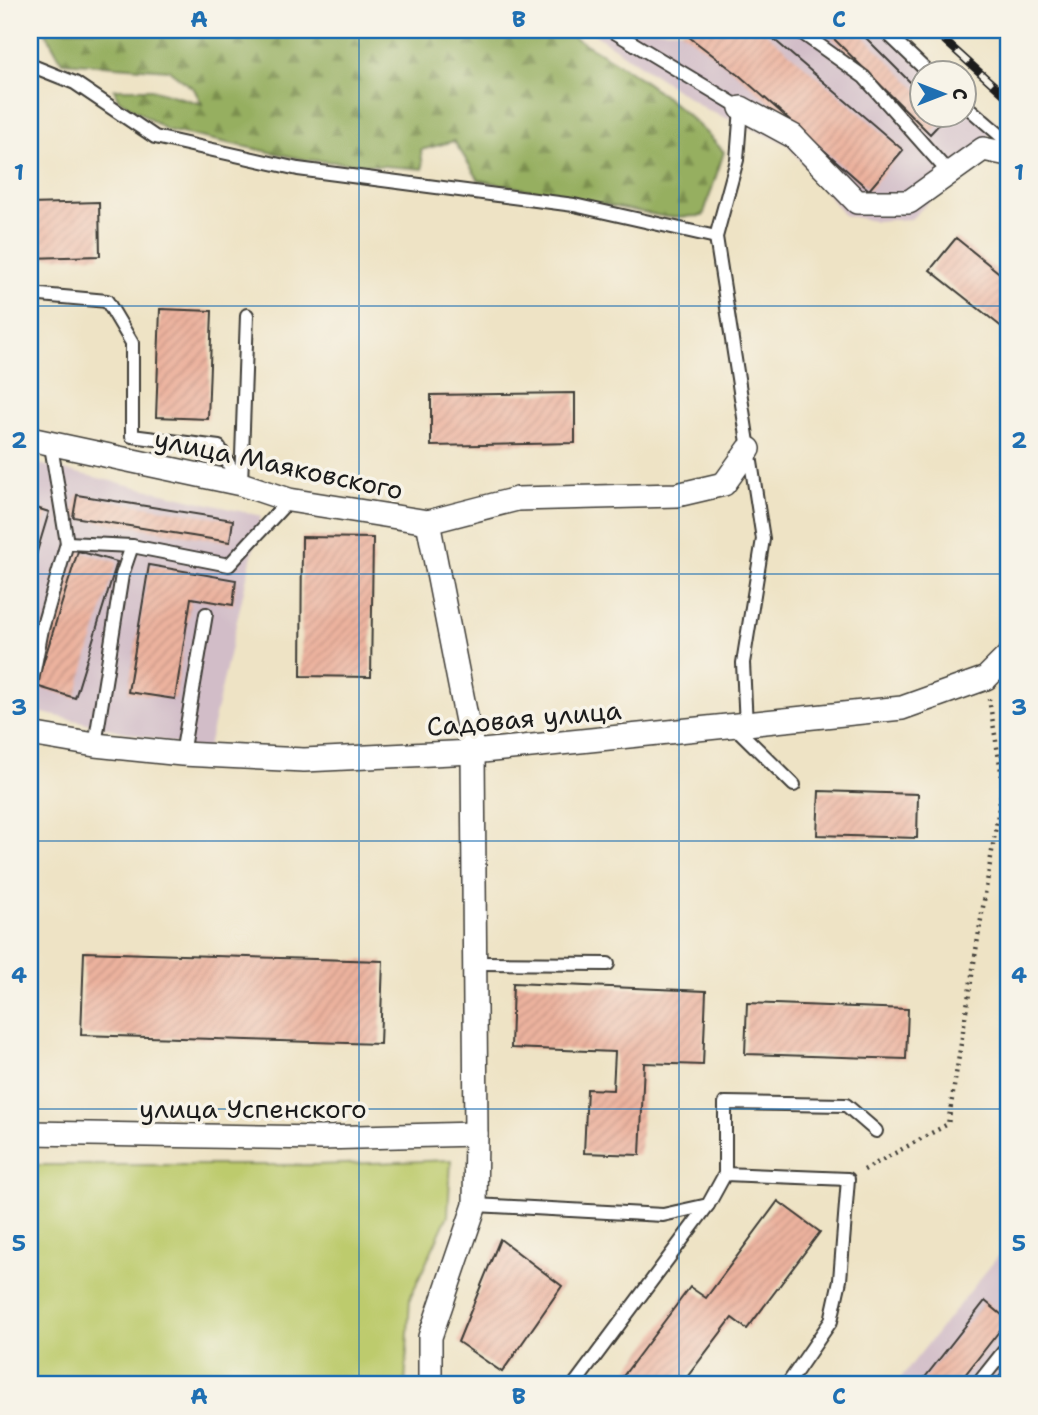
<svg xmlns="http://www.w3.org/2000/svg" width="1038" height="1415" font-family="'Shantell Sans',sans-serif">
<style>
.industrial{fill:#d2bdc8}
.grass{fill:#bdcb6d;stroke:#6c7444;stroke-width:2}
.forest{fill:url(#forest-firs);stroke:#59663e;stroke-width:2}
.building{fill:url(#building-hatch)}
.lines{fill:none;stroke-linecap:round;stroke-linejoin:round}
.service-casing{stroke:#3c3a35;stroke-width:16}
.minor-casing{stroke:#3c3a35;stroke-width:26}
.path{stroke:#3c3a35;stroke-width:4.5;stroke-dasharray:2 5;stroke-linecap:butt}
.service{stroke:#fff;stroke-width:12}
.minor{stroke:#fff;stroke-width:23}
.rail-casing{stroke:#1c1c1c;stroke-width:8}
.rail{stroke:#f7f3e8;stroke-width:5;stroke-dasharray:16;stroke-linecap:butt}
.grid{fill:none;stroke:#1f6fb2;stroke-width:2;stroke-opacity:0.55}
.labels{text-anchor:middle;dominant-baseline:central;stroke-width:7;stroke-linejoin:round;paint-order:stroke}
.street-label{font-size:26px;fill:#1c1c1c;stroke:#f7f3e8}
.neatline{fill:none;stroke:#1f6fb2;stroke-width:2.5}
.grid-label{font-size:23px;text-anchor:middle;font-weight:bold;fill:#1f6fb2}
</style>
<defs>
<pattern id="forest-firs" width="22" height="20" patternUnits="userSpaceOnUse" patternTransform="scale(1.75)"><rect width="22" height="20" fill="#96af60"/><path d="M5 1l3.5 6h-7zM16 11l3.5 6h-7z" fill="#7a8e4e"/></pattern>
<pattern id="building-hatch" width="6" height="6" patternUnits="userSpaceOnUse" patternTransform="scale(1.75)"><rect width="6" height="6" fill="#ecb29e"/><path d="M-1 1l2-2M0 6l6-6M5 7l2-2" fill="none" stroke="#ca9888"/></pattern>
</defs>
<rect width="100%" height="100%" fill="#f7f3e8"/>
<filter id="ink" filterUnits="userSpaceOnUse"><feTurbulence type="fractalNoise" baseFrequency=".0143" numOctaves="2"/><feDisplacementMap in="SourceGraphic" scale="14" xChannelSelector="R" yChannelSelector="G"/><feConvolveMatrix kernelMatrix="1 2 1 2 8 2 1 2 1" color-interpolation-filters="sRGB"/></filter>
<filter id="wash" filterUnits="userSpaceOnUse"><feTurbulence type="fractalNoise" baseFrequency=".00686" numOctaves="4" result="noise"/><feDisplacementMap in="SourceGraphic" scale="28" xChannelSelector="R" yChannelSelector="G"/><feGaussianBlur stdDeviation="1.57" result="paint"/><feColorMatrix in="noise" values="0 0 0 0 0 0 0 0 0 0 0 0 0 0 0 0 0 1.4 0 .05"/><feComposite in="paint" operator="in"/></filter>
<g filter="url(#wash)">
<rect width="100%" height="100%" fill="#eee3c5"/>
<!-- industrial -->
<g class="industrial">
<path d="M588 30H888L939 73 922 74V116H964L965 95 998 124 953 178 911 219 874 221 844 215 787 144 707 110Z"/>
<path d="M30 462 261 516 207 751 30 710Z"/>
<path d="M1008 1244V1385H895Z"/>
</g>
<!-- grass -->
<path class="grass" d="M451 1160 448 1215 410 1298 405 1385H30V1165H317Z"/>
<!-- forest -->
<path class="forest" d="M44 30H561C622 64 678 99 724 152L703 216 666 217 479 180 454 141 421 150 423 169 307 160 167 130 118 99 114 89H151L202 104 194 89 169 70 62 62Z"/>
<g id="blocks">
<!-- building -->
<g class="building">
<path d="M680 30H763L903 150 869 190 740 76Z"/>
<path d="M825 30H858L922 94V116L946 117 930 134Z"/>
<path d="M99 202 100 256 30 258V204Z"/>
<path d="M956 238 1008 280V332L930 270Z"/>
<path d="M160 309 212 311 208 419 156 417Z"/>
<path d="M575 393V443L431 446V395Z"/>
<path d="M77 495 233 520 230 542 73 517Z"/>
<path d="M30 506 49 512 30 575Z"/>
<path d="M302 537 373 538 371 677 301 676Z"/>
<path d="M78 551 117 562 75 698 36 686Z"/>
<path d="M149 565 236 580 233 605 191 598 175 699 128 692Z"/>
<path d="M819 791 918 794 917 838 817 835Z"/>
<path d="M84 952 383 961 380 1044 81 1035Z"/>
<path d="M513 983 706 991 703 1065 644 1063 640 1155 584 1153 587 1089 613 1090 615 1052 511 1048Z"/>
<path d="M747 1003 908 1009 906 1059 745 1054Z"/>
<path d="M778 1201 820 1232 747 1329 732 1318 681 1385 618 1383 690 1287 706 1298Z"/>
<path d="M500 1239 562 1286 502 1372 458 1342Z"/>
<path d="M985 1301 1008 1320 957 1385H919Z"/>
<path d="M1008 1365V1385H993Z"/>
</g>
</g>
</g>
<g filter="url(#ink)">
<use href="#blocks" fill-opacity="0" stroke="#3c3a35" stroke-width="2"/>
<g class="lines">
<!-- service casing -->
<g class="service-casing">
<g id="service">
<path d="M611 30 741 108 737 160 716 237 763 539 743 663 746 726"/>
<path d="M798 30 864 77 948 172"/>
<path d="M884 30 930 74"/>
<path d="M30 65 75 83 155 137 298 169 574 205 716 237"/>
<path d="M964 104 1008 142"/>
<path d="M30 294 107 301 132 343V436L219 447 240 484"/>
<path d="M51 446 67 543"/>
<path d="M241 484 247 315"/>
<path d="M30 691 42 629 67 543 132 546"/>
<path d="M735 727 794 785"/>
<path d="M95 745 122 575 132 546 229 565 289 500"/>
<path d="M182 754 206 614"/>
<path d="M473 963 608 964"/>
<path d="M475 1205 663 1215 708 1205 725 1174"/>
<path d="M574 1385 708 1205"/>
<path d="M787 1385 831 1321 840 1280 848 1179 725 1174V1103L846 1105 876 1131"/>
<path d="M977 1385 1008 1346"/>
</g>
</g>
<!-- minor casing -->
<g class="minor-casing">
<g id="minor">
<path d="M741 108 793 136 857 202H909L983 149 1008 154"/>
<path d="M30 439 241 484 289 500 428 522 517 499 677 495 724 484 749 449"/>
<path d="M428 522 473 752 476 1134 475 1205 430 1337V1385"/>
<path d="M30 734 95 745 182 754 304 760 473 752 902 708 986 678 1008 656"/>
<path d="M30 1133 320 1138 476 1134"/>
</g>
</g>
<!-- path -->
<path class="path" d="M864 1170 948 1124 1003 783 989 699"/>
<!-- service -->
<use href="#service" class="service"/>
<!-- minor -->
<use href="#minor" class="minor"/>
<!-- rail casing -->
<g class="rail-casing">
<path id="rail" d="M933 30 1008 98"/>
</g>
<!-- rail -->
<use href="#rail" class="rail"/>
</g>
</g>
<!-- grid -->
<path class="grid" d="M359 30V1385M679 30V1385M30 306H1008M30 574H1008M30 841H1008M30 1109H1008"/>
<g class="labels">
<!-- street labels -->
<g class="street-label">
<text transform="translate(279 464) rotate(12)">улица Маяковского</text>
<text transform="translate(524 718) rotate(-5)">Садовая улица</text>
<text x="253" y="1108">улица Успенского</text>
</g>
</g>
<!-- margin -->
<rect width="1038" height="1415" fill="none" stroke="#f7f3e8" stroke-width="77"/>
<!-- north arrow -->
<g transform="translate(943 94) rotate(90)"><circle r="33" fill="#f7f3e8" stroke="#9f9d96" stroke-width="2"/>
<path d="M0-5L12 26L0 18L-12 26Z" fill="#1f6fb2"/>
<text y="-10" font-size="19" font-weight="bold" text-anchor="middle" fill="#1c1c1c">С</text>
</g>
<rect x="38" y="38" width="962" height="1338" class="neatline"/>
<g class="grid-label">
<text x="199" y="27">A</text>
<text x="519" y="27">B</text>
<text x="839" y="27">C</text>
<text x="19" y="180">1</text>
<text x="1019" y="180">1</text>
<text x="19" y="448">2</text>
<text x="1019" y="448">2</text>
<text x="19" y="715">3</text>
<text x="1019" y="715">3</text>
<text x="19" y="983">4</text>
<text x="1019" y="983">4</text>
<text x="19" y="1251">5</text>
<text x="1019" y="1251">5</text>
<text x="199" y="1404">A</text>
<text x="519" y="1404">B</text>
<text x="839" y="1404">C</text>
</g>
</svg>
